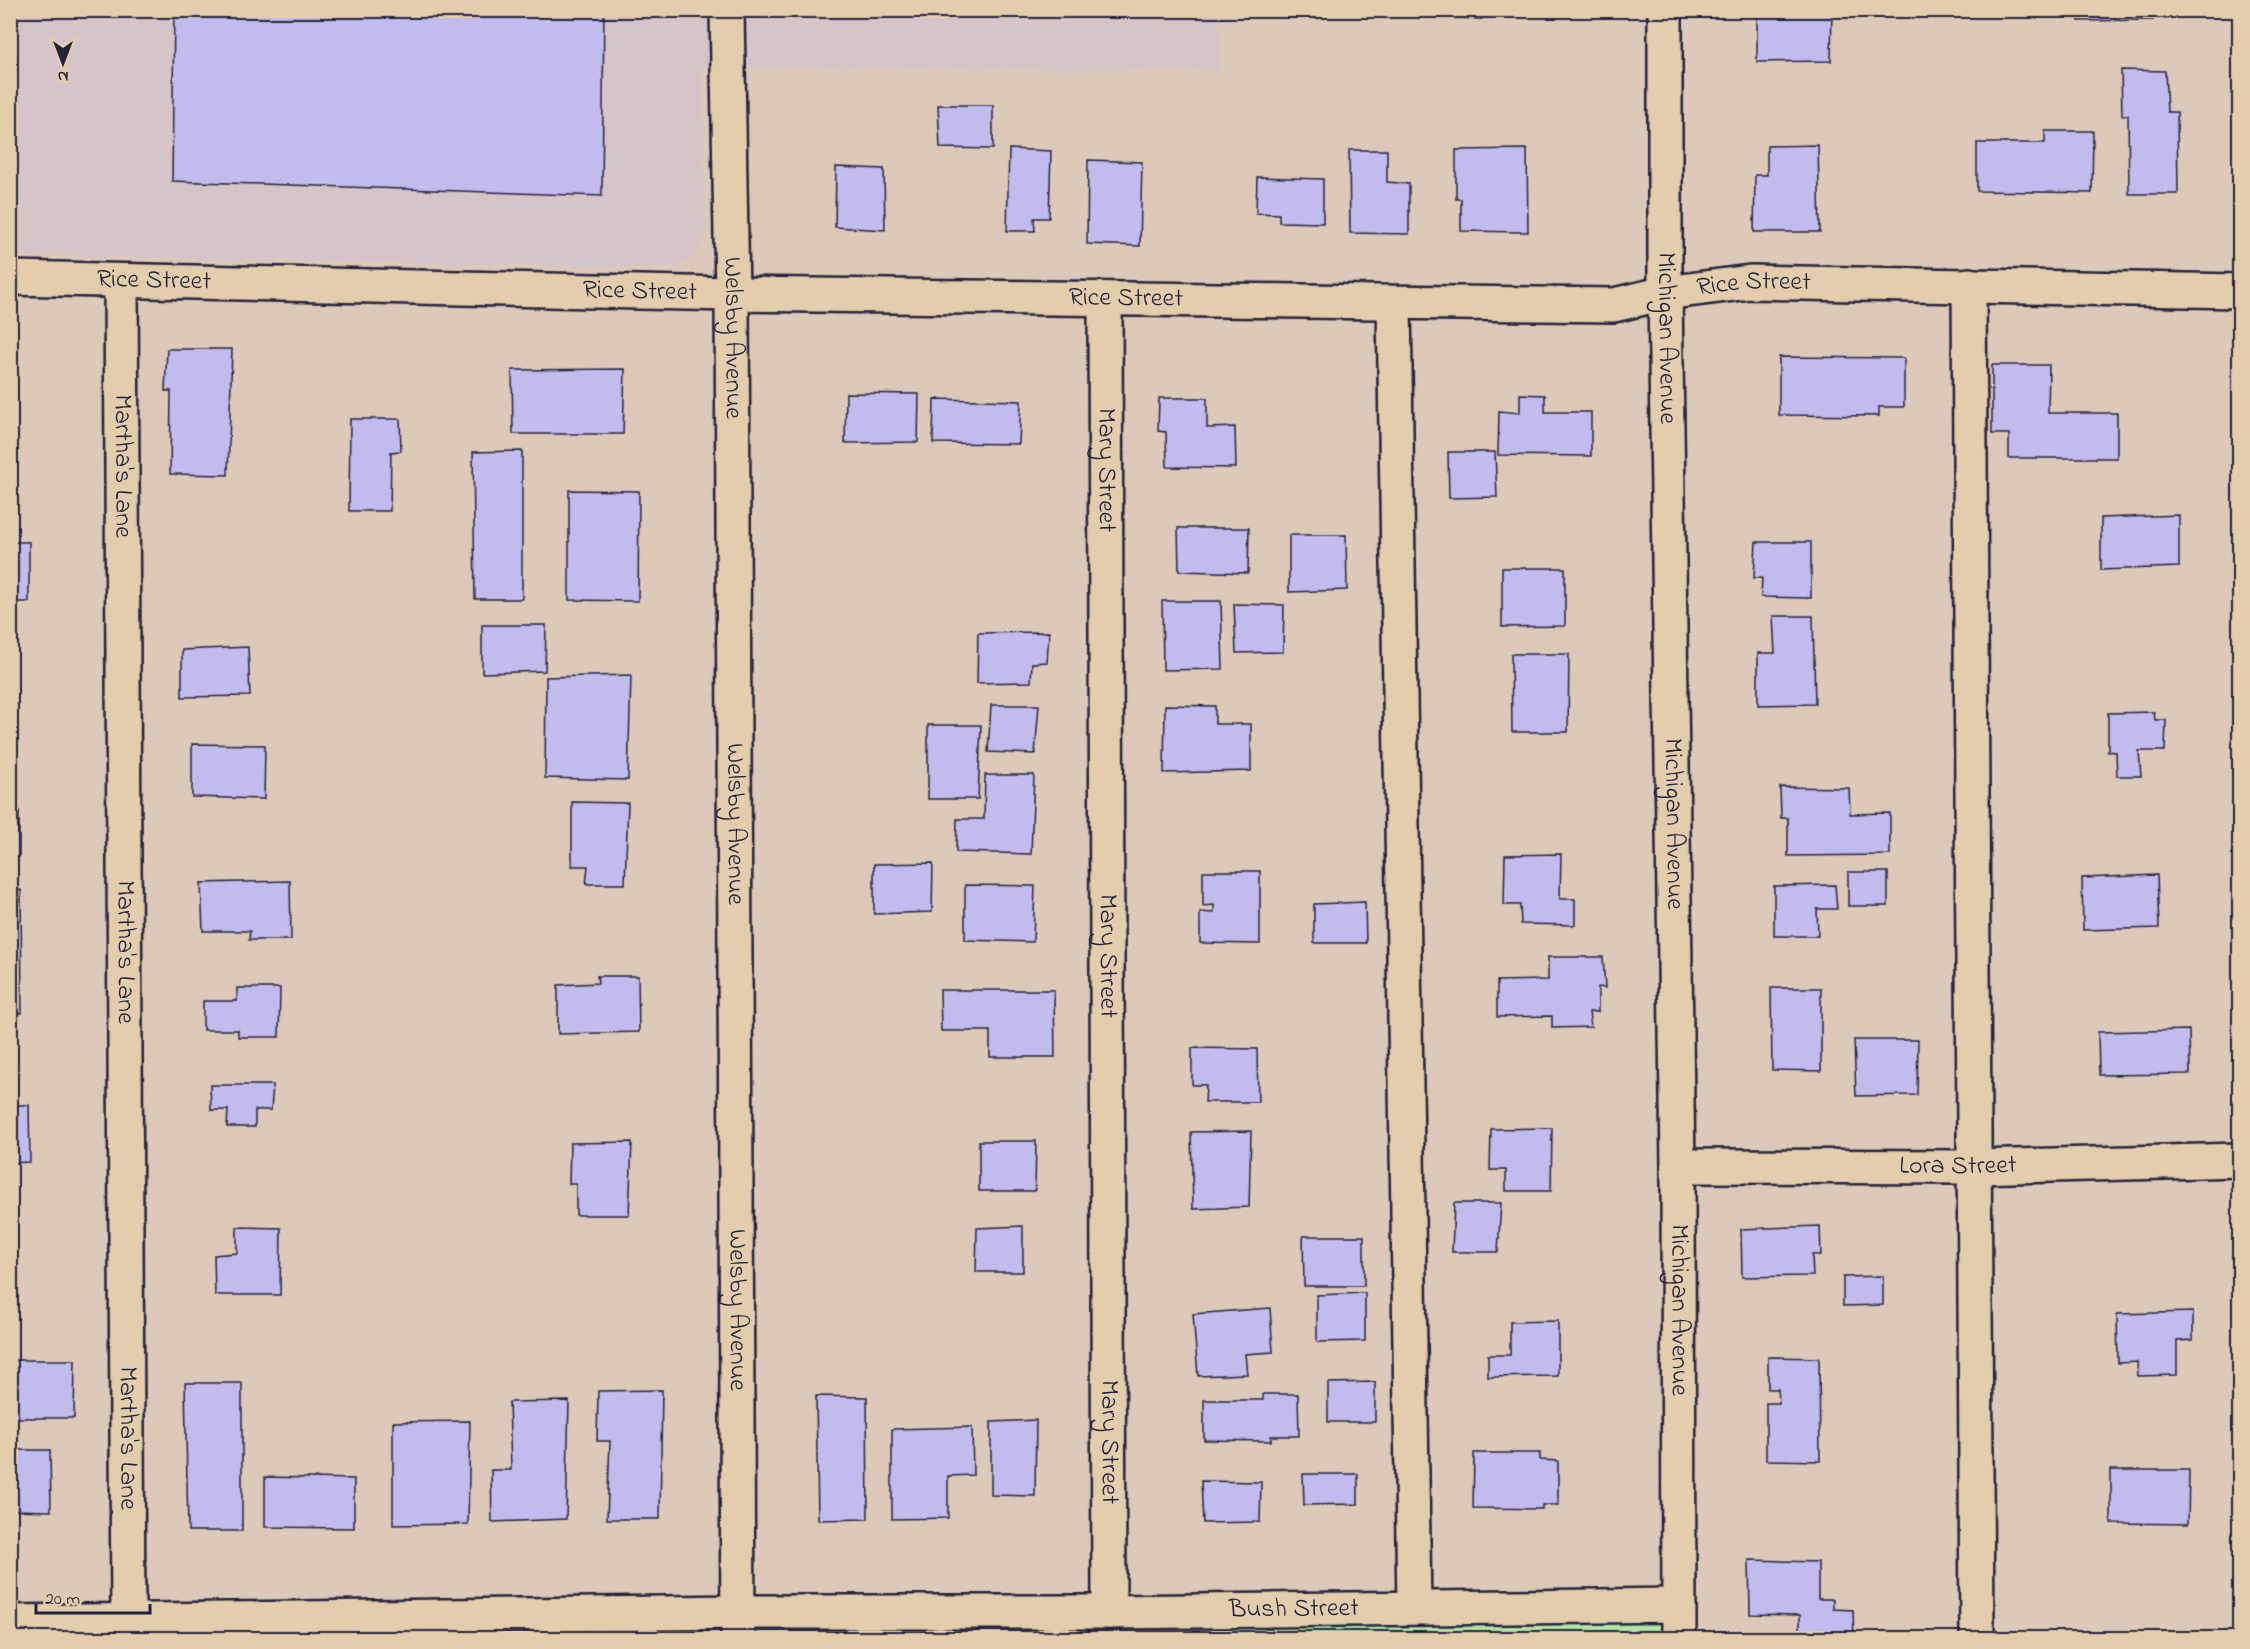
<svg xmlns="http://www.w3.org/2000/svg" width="2250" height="1649" font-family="'Indie Flower',sans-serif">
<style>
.built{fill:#d5c5c9}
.green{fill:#b2e6a8;stroke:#6a8472;stroke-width:1.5}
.building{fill:#c2bbed;stroke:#22223b;stroke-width:1.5}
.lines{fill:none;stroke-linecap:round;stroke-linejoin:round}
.minor-casing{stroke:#22223b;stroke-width:38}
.minor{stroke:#e4cdad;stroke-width:33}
.labels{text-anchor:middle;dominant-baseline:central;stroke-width:6;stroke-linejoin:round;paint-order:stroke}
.street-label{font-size:26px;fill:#22223b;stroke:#e4cdad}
</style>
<rect width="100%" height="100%" fill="#ddc9ba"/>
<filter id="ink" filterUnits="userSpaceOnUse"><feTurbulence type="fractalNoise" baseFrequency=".0167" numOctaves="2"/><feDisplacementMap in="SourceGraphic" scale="12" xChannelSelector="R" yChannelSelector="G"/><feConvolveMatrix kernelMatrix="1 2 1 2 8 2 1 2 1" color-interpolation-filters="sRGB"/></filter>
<g filter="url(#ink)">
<!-- built -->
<path class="built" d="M11 11H1219L1220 71 703 66 705 237 691 260 674 268 11 255Z"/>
<!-- green -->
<path class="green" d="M1678 1605V1638H1214L1213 1610Z"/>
<!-- building -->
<g class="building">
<path d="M174 10H604L602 196 172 181Z"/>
<path d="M1364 10H1537L1482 12V19L1364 14Z"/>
<path d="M1757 10H1832L1831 61 1757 62Z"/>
<path d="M2079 10H2153V20L2079 21Z"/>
<path d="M2121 70 2165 71 2167 112H2177L2178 194H2129L2128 115H2122Z"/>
<path d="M938 105H993V149L940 148Z"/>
<path d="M2045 131H2093L2092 193 1977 191V143H2045Z"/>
<path d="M1818 145 1820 232H1754L1755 175H1767V146Z"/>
<path d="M1009 149 1051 151 1049 218H1034L1035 231H1007Z"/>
<path d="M1527 149 1528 232 1461 231V199H1456V150Z"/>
<path d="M1349 150H1387V182L1409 184V234L1350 233Z"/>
<path d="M1088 160 1142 162 1140 246 1087 244Z"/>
<path d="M836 167 884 169 885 230 835 227Z"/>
<path d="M1257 177 1323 179V223L1279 222V214L1256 213Z"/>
<path d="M167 349H232L228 475 170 474 171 391H165Z"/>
<path d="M1779 357 1904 358V407H1879V416L1779 415Z"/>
<path d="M1992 365H2049L2048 413H2117V458H2009V434H1992Z"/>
<path d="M625 369 623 434H513L512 370Z"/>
<path d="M846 393 919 394 918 442 845 443Z"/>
<path d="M1520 394 1545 395V412H1591V456L1498 455 1499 411 1520 413Z"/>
<path d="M1159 398H1207V428L1235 427 1236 468 1167 467 1166 432 1158 431Z"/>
<path d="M934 399 1021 401 1019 444 933 443Z"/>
<path d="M350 419H400L401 451 391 452 390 511H349Z"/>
<path d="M522 451V599H475L473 452Z"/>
<path d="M1448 452H1495L1497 497 1449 498Z"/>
<path d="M569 490 639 491 638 601 569 600Z"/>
<path d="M2179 515V567L2101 570V518Z"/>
<path d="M1178 528H1249L1248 573 1179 571Z"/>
<path d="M1289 535H1346L1347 590 1289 592Z"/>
<rect x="10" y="542" width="19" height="60"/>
<path d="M1756 542H1811V598L1761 597 1762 578H1754Z"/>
<path d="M1502 568H1565V626L1502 627Z"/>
<path d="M1162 601H1221L1223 669 1163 670Z"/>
<path d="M1234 604 1284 605 1283 652 1236 653Z"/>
<path d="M1773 616H1813L1815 704 1758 705V653H1775Z"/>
<path d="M482 625H546L545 671 482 673Z"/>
<path d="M1049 632 1047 662 1032 663 1031 682 977 683 978 633Z"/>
<path d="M248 647 250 696 182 697V650Z"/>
<path d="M1511 654H1569L1568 732H1512Z"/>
<path d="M631 675 628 780 545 778 546 677Z"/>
<path d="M991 705H1039L1035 754 988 752Z"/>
<path d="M1165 705 1215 706V724H1251V771L1164 773Z"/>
<path d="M2154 712 2155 720H2166L2165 751H2139L2141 776H2117L2116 752 2108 751V713Z"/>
<path d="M928 725H981L978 799H928Z"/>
<path d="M192 744 265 745 264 799 192 797Z"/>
<path d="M985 775H1034L1031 854 956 852 957 819H984Z"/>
<path d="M1780 787 1849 788 1850 814 1890 813V855L1788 856V818H1781Z"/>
<path d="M572 802 628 803 625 884H586L588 866H572Z"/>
<rect x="10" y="809" width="9" height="48"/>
<path d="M1561 854 1560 899H1575V925L1521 924 1520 905H1504L1505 855Z"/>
<path d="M933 863 932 912 874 914V864Z"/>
<path d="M1203 871H1260V944L1200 943V912L1214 913V905L1203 906Z"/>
<rect x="1848" y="872" width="40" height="34"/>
<path d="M2157 875 2159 928 2083 930 2082 878Z"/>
<path d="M290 881 291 940H249L250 931H203L201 883Z"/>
<path d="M965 885 1035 886 1033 942 965 940Z"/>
<path d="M1835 885 1837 909H1817L1818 936H1774V886Z"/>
<path d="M21 890 22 1013H10V891Z"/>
<path d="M1365 902 1366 943H1314V904Z"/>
<path d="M1548 957H1603L1605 988 1598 987V1012H1589L1591 1027 1552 1028V1016L1497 1017V981L1548 980Z"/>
<path d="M597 976H638L639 1032 558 1034V985L598 983Z"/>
<path d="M237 988H280L279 1037H238V1030H203V1001H237Z"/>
<path d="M1771 988H1821V1071L1772 1070Z"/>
<path d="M940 990H1054L1055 1057H990V1031H941Z"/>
<path d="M2189 1030 2190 1074 2099 1075 2098 1032Z"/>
<path d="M1854 1040H1918L1917 1095 1856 1096Z"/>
<path d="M1192 1048 1257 1049 1258 1102H1205L1206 1085H1192Z"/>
<path d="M210 1085H273L271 1110H255V1127H227L228 1110H211Z"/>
<path d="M10 1105H29L30 1162 10 1163Z"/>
<path d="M1552 1128 1551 1191H1506V1170H1490L1491 1129Z"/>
<path d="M1251 1131 1249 1207 1193 1209 1191 1132Z"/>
<path d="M979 1141H1036L1035 1191H979Z"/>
<path d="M632 1142 629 1215H576V1184H569L570 1143Z"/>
<path d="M1454 1203H1501L1498 1252H1452Z"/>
<path d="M1023 1226V1272H976L977 1228Z"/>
<path d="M1820 1226 1821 1255H1812L1813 1276 1742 1277 1741 1229Z"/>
<path d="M237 1227 281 1228 280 1295H215L214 1255 237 1253Z"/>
<path d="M1303 1236H1364V1286H1304Z"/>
<path d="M1883 1276V1305L1843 1306V1277Z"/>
<path d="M1365 1293V1341L1317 1342V1295Z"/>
<path d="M1270 1308 1273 1352 1245 1354 1247 1374 1198 1376 1193 1314Z"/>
<path d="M2193 1312V1340L2177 1341V1375L2138 1376 2137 1362 2118 1363 2117 1314Z"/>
<path d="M1558 1321V1376L1488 1377V1355H1510V1322Z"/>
<path d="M1768 1357 1819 1358 1820 1461 1766 1460V1403H1779L1778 1389H1768Z"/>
<path d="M10 1360H75L74 1418H10Z"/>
<path d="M1375 1382V1422H1328V1383Z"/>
<path d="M185 1383H242V1531H188Z"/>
<path d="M662 1390 660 1519H607L610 1441H597L598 1391Z"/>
<path d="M1263 1394H1298L1299 1436H1271V1441L1204 1440V1400H1263Z"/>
<path d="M816 1396 867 1397 868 1519 818 1520Z"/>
<path d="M569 1401 566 1519 492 1522 491 1470H511L509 1402Z"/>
<path d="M1036 1420 1035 1496 991 1495V1422Z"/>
<path d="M470 1421 468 1524 393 1525V1422Z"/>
<path d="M972 1427 973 1475 948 1476V1518L892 1519V1429Z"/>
<path d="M10 1450H50L51 1511 10 1510Z"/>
<path d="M1474 1453H1540V1460L1558 1461V1505H1542V1509L1473 1508Z"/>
<path d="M2111 1470H2189L2188 1524 2111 1523Z"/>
<path d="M1303 1474H1358V1504L1304 1505Z"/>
<path d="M265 1477 354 1479V1528L265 1527Z"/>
<path d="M1201 1481 1261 1482 1260 1522 1203 1523Z"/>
<path d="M1749 1560 1818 1562V1599H1833V1609L1853 1610 1854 1638H1800V1615L1750 1614Z"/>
</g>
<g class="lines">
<!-- minor casing -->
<g class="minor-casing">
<g id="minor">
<path id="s1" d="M727 10 732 294 738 1638"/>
<path id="s2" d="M1665 10V293L1678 1166 1679 1638"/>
<path id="s3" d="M10 278 732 294 1614 305 1665 293 1750 282 2240 291"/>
<path id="s4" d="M121 282 128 1622"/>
<path d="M1969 285 1977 1638"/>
<path id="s5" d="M1105 299 1109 1612"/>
<path d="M1394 303 1414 1607"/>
<path id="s6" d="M1678 1166 1974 1167 2240 1160"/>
<path id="s7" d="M10 1622 738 1612H1109L1678 1605"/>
</g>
</g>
<!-- minor -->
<use href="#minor" class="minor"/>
</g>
</g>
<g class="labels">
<!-- street labels -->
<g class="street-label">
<text stroke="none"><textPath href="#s3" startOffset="144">Rice Street</textPath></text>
<text stroke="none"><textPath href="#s3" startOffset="1746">Rice Street</textPath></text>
<text stroke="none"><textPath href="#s3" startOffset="630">Rice Street</textPath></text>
<text stroke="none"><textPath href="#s3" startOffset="1116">Rice Street</textPath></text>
<text stroke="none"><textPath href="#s1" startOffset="328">Welsby Avenue</textPath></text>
<text stroke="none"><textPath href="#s2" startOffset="328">Michigan Avenue</textPath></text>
<text stroke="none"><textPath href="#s4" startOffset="184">Martha's Lane</textPath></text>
<text stroke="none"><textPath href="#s5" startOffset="171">Mary Street</textPath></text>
<text stroke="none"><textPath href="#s1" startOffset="814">Welsby Avenue</textPath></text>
<text stroke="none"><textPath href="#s2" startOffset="814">Michigan Avenue</textPath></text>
<text stroke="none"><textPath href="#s4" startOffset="670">Martha's Lane</textPath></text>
<text stroke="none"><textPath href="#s5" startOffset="657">Mary Street</textPath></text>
<text stroke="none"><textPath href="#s6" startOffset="280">Lora Street</textPath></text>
<text stroke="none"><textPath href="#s1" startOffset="1300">Welsby Avenue</textPath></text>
<text stroke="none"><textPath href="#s2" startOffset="1300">Michigan Avenue</textPath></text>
<text stroke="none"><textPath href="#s4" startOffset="1156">Martha's Lane</textPath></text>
<text stroke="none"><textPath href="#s5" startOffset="1143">Mary Street</textPath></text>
<text stroke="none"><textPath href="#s7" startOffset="1284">Bush Street</textPath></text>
</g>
</g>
<!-- margin -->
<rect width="2250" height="1649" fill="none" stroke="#e4cdad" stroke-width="36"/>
<rect x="18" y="18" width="2214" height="1613" fill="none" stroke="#22223b" stroke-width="2" filter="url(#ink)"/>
<!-- north arrow -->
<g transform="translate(63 63) rotate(180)" stroke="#e4cdad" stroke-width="4.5" paint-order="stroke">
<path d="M0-4.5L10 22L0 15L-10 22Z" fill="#22223b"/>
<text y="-9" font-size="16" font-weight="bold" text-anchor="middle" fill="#22223b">N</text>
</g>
<!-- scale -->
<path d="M36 1604v9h114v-9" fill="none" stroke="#22223b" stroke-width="3"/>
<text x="45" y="1604" font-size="18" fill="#22223b" stroke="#e4cdad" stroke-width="4.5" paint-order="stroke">20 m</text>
</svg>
